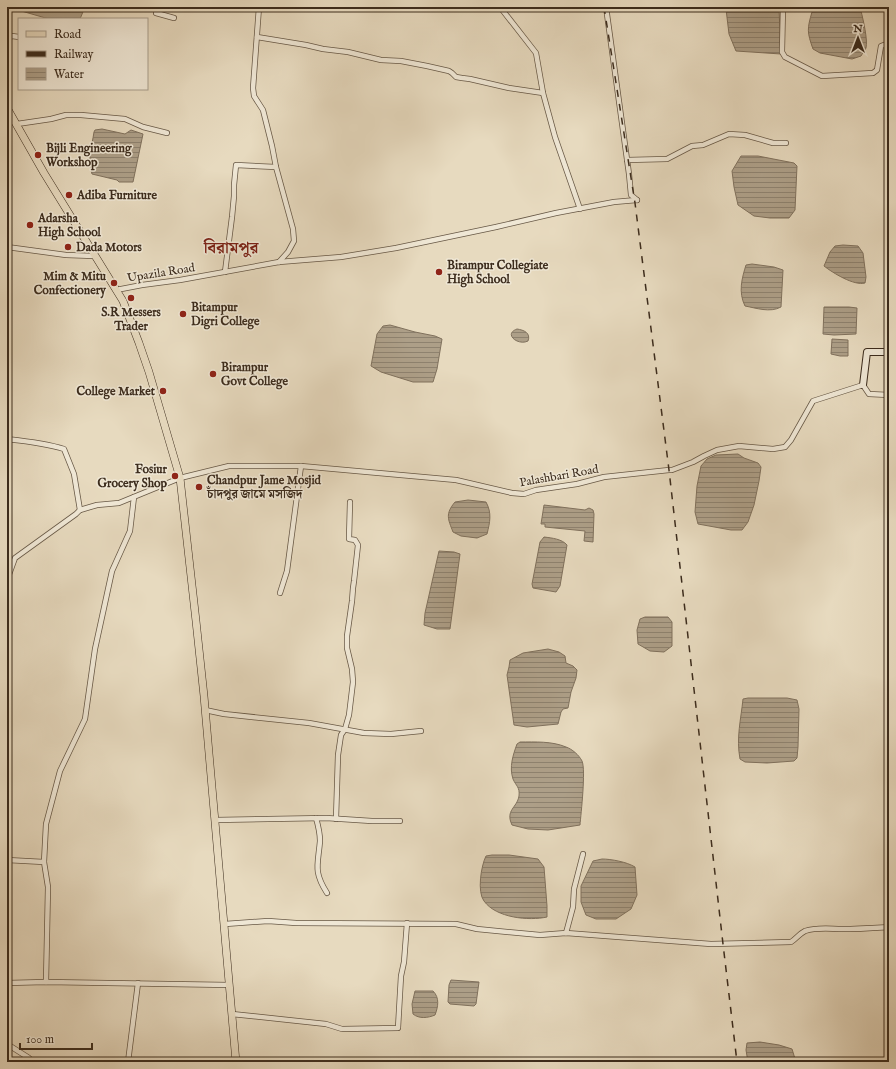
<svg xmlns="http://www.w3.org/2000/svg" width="896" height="1069" font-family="'IM FELL English','Noto Serif Bengali',serif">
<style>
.water{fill:url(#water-rules);stroke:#80715d}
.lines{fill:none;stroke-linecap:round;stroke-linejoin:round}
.street-casing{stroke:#675846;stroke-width:6}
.secondary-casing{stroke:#3c2c1d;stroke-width:8}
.primary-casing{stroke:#3c2c1d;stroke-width:8}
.street{stroke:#efe7d5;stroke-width:4.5}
.secondary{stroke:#efe7d5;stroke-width:6}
.primary{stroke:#e7dabf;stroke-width:7}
.rail{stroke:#3c2c1d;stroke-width:1.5;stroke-dasharray:7 7;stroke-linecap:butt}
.poi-dot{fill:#8f2418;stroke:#efe7d5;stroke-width:1.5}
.labels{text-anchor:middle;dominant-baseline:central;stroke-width:3;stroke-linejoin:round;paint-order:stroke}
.poi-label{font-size:12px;font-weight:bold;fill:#3c2c1d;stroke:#efe7d5;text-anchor:start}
.street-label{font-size:12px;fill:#3c2c1d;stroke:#efe7d5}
.district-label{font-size:16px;font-weight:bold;fill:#7a1f14;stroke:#efe7d5}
</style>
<defs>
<pattern id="water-rules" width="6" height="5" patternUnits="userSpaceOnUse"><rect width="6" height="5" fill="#ad9f88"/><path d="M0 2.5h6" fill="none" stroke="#8e826f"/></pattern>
</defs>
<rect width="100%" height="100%" fill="#e7dabf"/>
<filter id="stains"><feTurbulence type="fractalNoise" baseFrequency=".005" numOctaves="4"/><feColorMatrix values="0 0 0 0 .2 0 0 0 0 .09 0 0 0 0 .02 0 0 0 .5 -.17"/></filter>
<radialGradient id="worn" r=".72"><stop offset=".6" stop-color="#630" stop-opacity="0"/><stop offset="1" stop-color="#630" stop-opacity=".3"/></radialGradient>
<!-- water -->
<g class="water">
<path d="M11 7H85L80 19H49L11 8Z"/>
<path d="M733 7H763L779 9 781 54 736 51 729 34 726 9Z"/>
<path d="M835 10 861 11C863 19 868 40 866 48 865 50 862 54 861 56L852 59 820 53 813 49C807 32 807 29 812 12Z"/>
<path d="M102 129 125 134 131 130 143 134 133 182H119L117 180 92 174C87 160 92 146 94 132L95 130Z"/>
<path d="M741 156H758L794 163 797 166 795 210 789 218H770L754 216 738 205 734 187 732 171Z"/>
<path d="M843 245 858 246 863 253 866 277 865 283C854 286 833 273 824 266L830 252 835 246Z"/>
<path d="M752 264 774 267 783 270 781 307C770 313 756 308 745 306 738 292 742 278 746 265Z"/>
<path d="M824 307H849L857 308 856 334 834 335 823 334Z"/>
<path d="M390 325 415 332 435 336 442 339 437 369 433 382H413L381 372 371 366 377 334 383 326Z"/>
<path d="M517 329C524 330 531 333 528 341 518 346 503 334 517 329Z"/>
<path d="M832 339 848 340V356H840L831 354Z"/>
<path d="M738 454 744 458 758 463 761 467 759 481 754 505 748 522 742 530H731L698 524 695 512 697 486 701 466 707 459 716 455Z"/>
<path d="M468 500 486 502C492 513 490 522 487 534L477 538 461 536 453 532C448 519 445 514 455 502Z"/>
<path d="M544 505 585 510 589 508 593 510 594 514 593 542 584 541 585 531 545 527V524H541Z"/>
<path d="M544 537C552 538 562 539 567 545L560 586 556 592 533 588 532 584 540 542Z"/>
<path d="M439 551 454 552 460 554 450 629H437L424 625 425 613Z"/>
<path d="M645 617H668L672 622V646L664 652 650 651 638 644 637 630 640 619Z"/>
<path d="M548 649 559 652 565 656 566 663 573 666 577 670 576 678 571 692 568 708 563 709 561 712 558 724 527 727 514 725 507 675 509 667 510 660 523 653Z"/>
<path d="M748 698H787L797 700 799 709 798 747 797 758 794 761 767 763 745 762 740 759C736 738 741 719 743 699Z"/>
<path d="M520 742C535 742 552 741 566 747 572 749 579 755 582 761 586 770 581 813 580 825L548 830 528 829 512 825C505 810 517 808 519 796 520 787 516 786 513 779 509 767 513 755 517 744Z"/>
<path d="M492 855H509L538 859 544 867 547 906V917C529 921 496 918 484 901 477 892 481 866 486 856Z"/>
<path d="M602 859C611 859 627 862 635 867L637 895 631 909 616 919H596L586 915 581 902V886L593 861Z"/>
<path d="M451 980 479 982 476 1004 474 1006 450 1004 448 1002 449 985Z"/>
<path d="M415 991H433C440 998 438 1007 435 1015 428 1018 419 1019 413 1014L412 1004Z"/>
<path d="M760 1042 779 1045 792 1049 796 1062H748L746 1050 747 1043Z"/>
</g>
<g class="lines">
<!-- street casing -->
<g class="street-casing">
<g id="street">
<path d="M157 7 156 13 174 18"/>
<path d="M259 7 253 88 254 96 263 110 272 146 276 167 293 229 294 241 288 252 279 262"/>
<path d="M500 7 536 53 543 93 555 137 580 209"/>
<path d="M606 7 629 174 631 195 637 200"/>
<path d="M783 7 782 52 785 57 822 76 873 73 877 70 881 46 889 43"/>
<path d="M257 37 306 45 323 49 348 52 381 60 401 61 427 66 449 71 452 73 456 77 462 78 470 79 509 88 543 93"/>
<path d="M7 39 12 36 19 37"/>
<path d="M17 124 51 119 66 115H81L125 119 143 127 167 133"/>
<path d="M627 160 667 159 692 146 703 145 729 134 745 135 773 143H786"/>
<path d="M7 247 66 255 94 256"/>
<path d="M225 272 232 217 234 196V185L236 165 276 167"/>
<path d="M116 290 142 285 180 280 279 262 341 257 396 248 496 227 556 213 614 202 637 200"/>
<path d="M7 439C26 441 46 443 64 449L74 474 80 510"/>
<path d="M7 580 15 558 76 514 80 510 97 505 119 503 180 478 229 466H301L456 480 512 493 524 494 536 490 577 484 604 477 669 470H672L693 462 704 456 717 450 739 446 773 449 785 447 791 440 813 401 863 385 869 394 889 395"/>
<path d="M280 593 287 571 301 466"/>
<path d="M205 710 224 714 309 723 364 733 391 734 421 731"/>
<path d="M316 818C318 825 320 833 320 841 318 865 313 871 327 893"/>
<path d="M336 819 338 755 341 735 345 729 349 715 353 682 352 669 347 648V636L352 601 353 588 354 581 358 545 355 540 349 539 350 502"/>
<path d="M215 820 326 818 372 821H400"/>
<path d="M7 860 44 862 48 887 46 982"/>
<path d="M44 862 46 824 60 771 85 719 95 649 112 571 130 531 134 497"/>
<path d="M225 924 268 921 296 923 456 924 477 929 540 935 566 933 711 944 791 942C796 939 799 934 805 931 817 927 830 929 842 929 858 929 873 928 889 927"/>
<path d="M566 933 573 907 574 889 583 854"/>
<path d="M7 983 46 982 230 985"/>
<path d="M232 1014 326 1024 342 1029 398 1028 401 976 404 962 407 923"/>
<path d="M7 1044 29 1058 33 1062"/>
<path d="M128 1062 138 983"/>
</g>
</g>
<!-- secondary casing -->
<g class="secondary-casing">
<path id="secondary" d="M863 385 867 352H889"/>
</g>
<!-- primary casing -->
<g class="primary-casing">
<path id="primary" d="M7 108 44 173 123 301 139 343 149 372 180 478 196 621 204 696 236 1062"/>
</g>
<!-- street -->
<use href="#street" class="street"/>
<!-- secondary -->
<use href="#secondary" class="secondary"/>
<!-- primary -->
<use href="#primary" class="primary"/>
<!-- rail -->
<path class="rail" d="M604 7 635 203 669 470 723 944 737 1062"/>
</g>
<!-- markers -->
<g class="poi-dot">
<circle cx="38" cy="155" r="4"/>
<circle cx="69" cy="195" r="4"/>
<circle cx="30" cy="225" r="4"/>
<circle cx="68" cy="247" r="4"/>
<circle cx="439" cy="272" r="4"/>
<circle cx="114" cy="283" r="4"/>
<circle cx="131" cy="298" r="4"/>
<circle cx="183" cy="314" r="4"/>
<circle cx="213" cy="374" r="4"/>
<circle cx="163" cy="391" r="4"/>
<circle cx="175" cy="476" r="4"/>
<circle cx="199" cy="487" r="4"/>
</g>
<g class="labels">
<!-- poi labels -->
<g class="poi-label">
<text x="46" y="148">Bijli Engineering<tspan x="46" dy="14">Workshop</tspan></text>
<text x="77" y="195">Adiba Furniture</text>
<text x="38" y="218">Adarsha<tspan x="38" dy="14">High School</tspan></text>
<text x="76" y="247">Dada Motors</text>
<text x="447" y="265">Birampur Collegiate<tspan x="447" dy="14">High School</tspan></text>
<text x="106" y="276" text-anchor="end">Mim &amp; Mitu<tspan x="106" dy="14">Confectionery</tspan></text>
<text x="191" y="307">Bitampur<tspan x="191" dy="14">Digri College</tspan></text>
<text x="131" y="312" text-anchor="middle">S.R Messers<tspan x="131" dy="14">Trader</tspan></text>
<text x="221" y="367">Birampur<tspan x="221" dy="14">Govt College</tspan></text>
<text x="155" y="391" text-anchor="end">College Market</text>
<text x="167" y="469" text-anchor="end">Fosiur<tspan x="167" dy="14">Grocery Shop</tspan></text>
<text x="207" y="480">Chandpur Jame Mosjid<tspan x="207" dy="14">চাঁদপুর জামে মসজিদ</tspan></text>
</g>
<!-- street labels -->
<g class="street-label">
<text transform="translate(161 273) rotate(-9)">Upazila Road</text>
<text transform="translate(559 476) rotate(-10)">Palashbari Road</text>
</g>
<!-- district labels -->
<g class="district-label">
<text x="231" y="249">বিরামপুর</text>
</g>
</g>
<!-- margin -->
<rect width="896" height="1069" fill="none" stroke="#e7dabf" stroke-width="24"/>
<rect x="8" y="8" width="880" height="1053" fill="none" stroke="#3c2c1d" stroke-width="2"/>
<rect x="12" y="12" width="872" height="1045" fill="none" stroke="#3c2c1d"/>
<!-- legend -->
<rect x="18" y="18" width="130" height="72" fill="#efe7d5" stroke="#a79c8b"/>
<rect x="26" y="31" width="20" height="6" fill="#e7dabf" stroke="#a79c8b"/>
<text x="54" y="38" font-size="12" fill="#3c2c1d">Road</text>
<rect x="26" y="51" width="20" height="6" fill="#3c2c1d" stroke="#a79c8b"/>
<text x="54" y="58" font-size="12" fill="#3c2c1d">Railway</text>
<rect x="26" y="68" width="20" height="12" fill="url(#water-rules)" stroke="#a79c8b"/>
<text x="54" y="78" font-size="12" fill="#3c2c1d">Water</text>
<!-- north arrow -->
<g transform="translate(858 38)" stroke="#efe7d5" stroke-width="3" paint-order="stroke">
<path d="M0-3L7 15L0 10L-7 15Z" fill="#3c2c1d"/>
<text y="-6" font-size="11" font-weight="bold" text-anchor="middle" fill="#3c2c1d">N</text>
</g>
<!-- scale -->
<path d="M20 1043v6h72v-6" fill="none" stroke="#3c2c1d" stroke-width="2"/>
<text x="26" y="1043" font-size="12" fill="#3c2c1d" stroke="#efe7d5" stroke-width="3" paint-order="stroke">100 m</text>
<rect width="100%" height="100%" filter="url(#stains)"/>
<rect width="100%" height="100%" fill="url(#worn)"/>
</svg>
